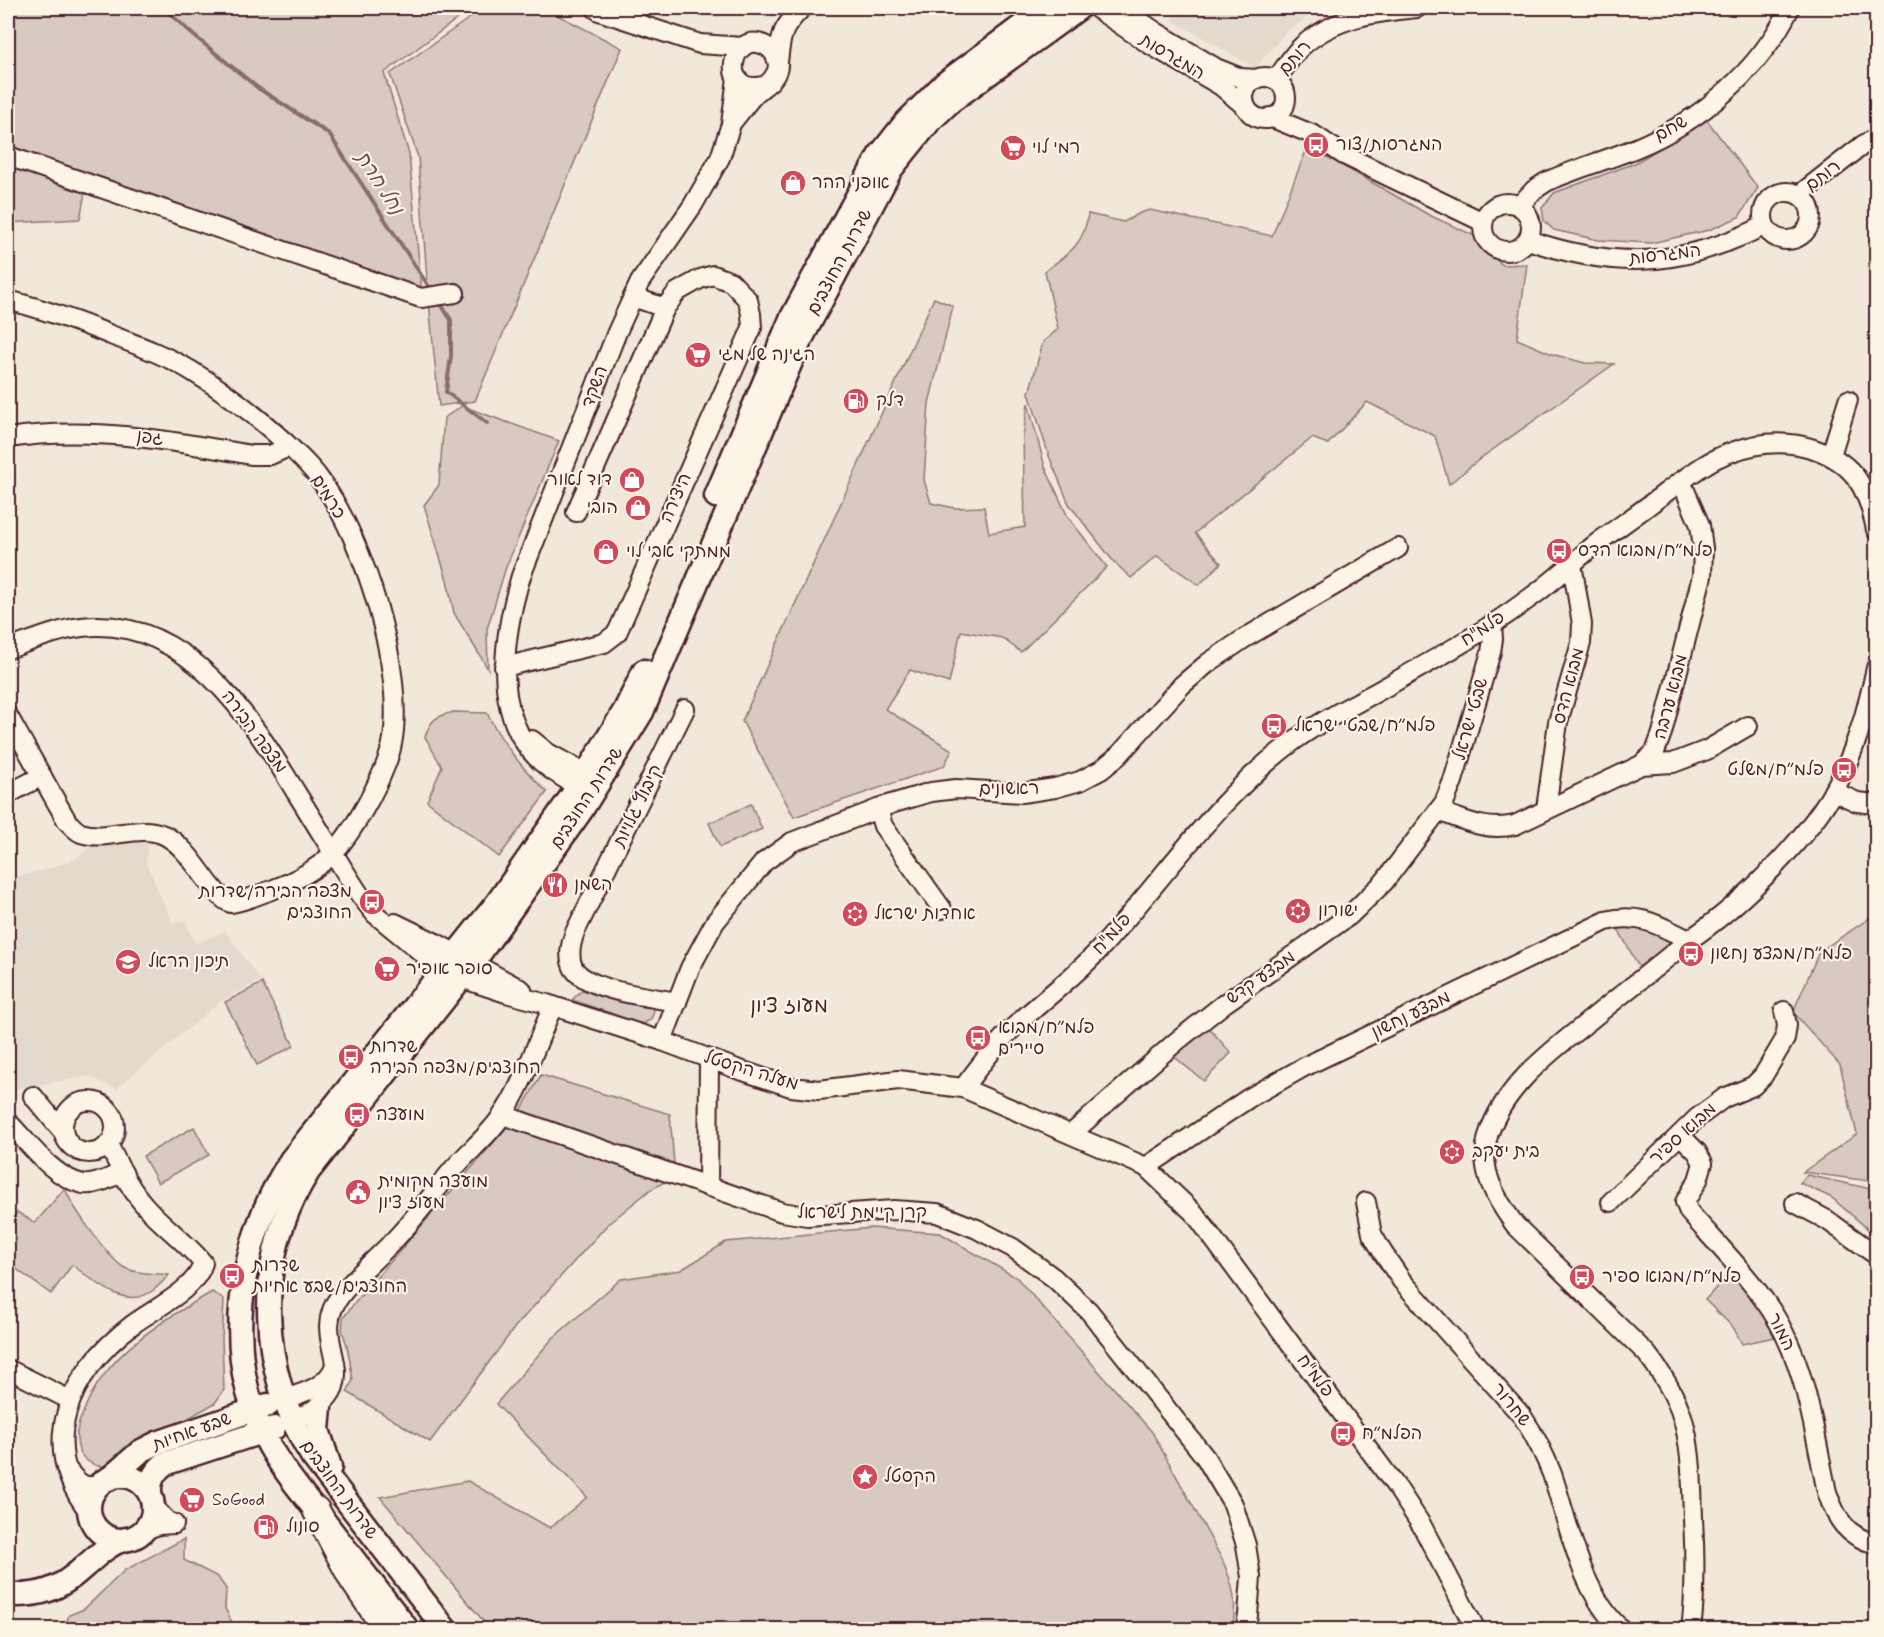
<svg xmlns="http://www.w3.org/2000/svg" width="1884" height="1637" font-family="Mynerve,'Playpen Sans Hebrew',sans-serif">
<style>
.built{fill:#e4d9cd}
.green{fill:#d8cac0;stroke:#917476;stroke-width:1.5}
.lines{fill:none;stroke-linecap:round;stroke-linejoin:round}
.stream{stroke:#8b6d6f;stroke-width:4}
.minor-casing{stroke:#4a1f2b;stroke-width:22}
.major-casing{stroke:#4a1f2b;stroke-width:27}
.highway-casing{stroke:#4a1f2b;stroke-width:30}
.minor{stroke:#fcf5e5;stroke-width:18}
.major{stroke:#fcf5e5;stroke-width:22}
.highway{stroke:#fcf5e5;stroke-width:26}
.labels{text-anchor:middle;dominant-baseline:central;stroke-width:4.5;stroke-linejoin:round;paint-order:stroke}
.street-label{font-size:18px;fill:#4a1f2b;stroke:#fcf5e5}
.poi-label{font-size:18px;fill:#4a1f2b;stroke:#fcf5e5;text-anchor:start}
.water-label{font-size:20px;font-style:italic;fill:#704c53;stroke:#fcf5e5}
.quarter-label{font-size:21px;fill:#4a1f2b;stroke:#fcf5e5}
</style>
<rect width="100%" height="100%" fill="#f1e8da"/>
<filter id="ink" filterUnits="userSpaceOnUse"><feTurbulence type="fractalNoise" baseFrequency=".0167" numOctaves="2"/><feDisplacementMap in="SourceGraphic" scale="12" xChannelSelector="R" yChannelSelector="G"/><feConvolveMatrix kernelMatrix="1 2 1 2 8 2 1 2 1" color-interpolation-filters="sRGB"/></filter>
<g filter="url(#ink)">
<!-- built -->
<g class="built">
<path d="M1178 8H1328L1319 10 1286 32 1255 68 1171 19Z"/>
<path d="M148 840 146 863 173 924 185 920 196 944 225 931 260 980 220 1002 116 1089 89 1076 8 1090V879L50 868 75 859 90 847Z"/>
</g>
<!-- green -->
<g class="green">
<path d="M8 8H472L384 73 409 154 422 296 86 187 80 219 8 223Z"/>
<path d="M481 8H544L622 48 475 401 439 406 428 292 418 157 390 74 478 12Z"/>
<path d="M1707 120 1758 188 1739 217 1709 230 1651 243 1598 240 1554 230 1544 221 1542 208 1554 193 1635 163Z"/>
<path d="M1308 146 1429 215 1473 235 1486 253 1503 265 1527 264 1517 339 1552 354 1585 363 1614 364 1481 458 1449 484 1435 436 1367 402 1328 444 1312 438 1195 533 1221 563 1199 585 1157 556 1131 578 1113 561 1069 504 1049 456 1029 393 1043 342 1058 329 1045 271C1069 253 1084 245 1088 214L1124 222 1140 213 1150 210 1272 236Z"/>
<path d="M934 298 953 306 929 403 924 480 931 503 955 508 984 507 989 533 1025 527 1023 436 1028 403 1045 467 1068 517 1107 567 1021 652 1002 638 961 631 949 683 910 670 885 709 952 750 944 766 794 817 742 721Z"/>
<path d="M462 406 559 441 506 567 487 629 488 669 454 613 447 580 424 505 439 485 444 418Z"/>
<path d="M454 712 487 713C503 745 522 768 547 792L499 857 427 801 442 767 425 737C430 720 436 716 454 712Z"/>
<path d="M751 804 762 829 720 847 709 823Z"/>
<path d="M1876 914V1182L1803 1172 1857 1134 1840 1065 1793 1012 1819 952Z"/>
<path d="M1633 926 1663 935 1671 943 1639 967 1618 929Z"/>
<path d="M262 983 294 1046 257 1065 225 1002Z"/>
<path d="M582 990 654 1007C654 1016 651 1021 642 1024L572 1000Z"/>
<path d="M1209 1028 1231 1053 1204 1081 1172 1055Z"/>
<path d="M541 1075 670 1114 675 1176 650 1190 608 1224 515 1327 430 1442 347 1392 353 1380 347 1345 342 1331 343 1318 353 1305 520 1112Z"/>
<path d="M194 1127 209 1155 158 1183 143 1156Z"/>
<path d="M1807 1175 1876 1190V1236L1832 1198 1800 1183Z"/>
<path d="M65 1188C71 1206 107 1256 123 1267 135 1274 155 1273 169 1275 164 1280 158 1287 152 1291 125 1311 94 1280 72 1265L51 1294 8 1263V1224L17 1212 35 1223Z"/>
<path d="M871 1228 940 1233 1017 1278 1152 1432 1222 1559C1233 1584 1238 1603 1232 1629H490L380 1497 468 1481 550 1528 587 1497 496 1404 553 1338 621 1279 681 1270 726 1242Z"/>
<path d="M1731 1271 1767 1319 1775 1337 1742 1344 1733 1327 1705 1300Z"/>
<path d="M212 1292 224 1299 222 1340 224 1390 215 1403 102 1467C86 1463 78 1456 77 1440 76 1429 79 1422 83 1413 104 1355 161 1321 212 1292Z"/>
<path d="M184 1539V1560L218 1577 226 1589 225 1608 235 1629H64L69 1615 84 1609 125 1570Z"/>
</g>
<g class="lines">
<!-- stream -->
<g class="stream">
<path d="M164 8 192 34 258 88 329 134 431 290"/>
<path d="M439 301 451 320V356L446 392 487 423"/>
</g>
<!-- minor casing -->
<g class="minor-casing">
<g id="minor">
<path d="M595 8 599 11 700 44 743 47"/>
<path d="M1096 8 1149 44 1221 86 1246 107"/>
<path d="M1127 12 1156 32 1216 68 1241 78 1257 79"/>
<path d="M778 62C781 33 782 28 802 8"/>
<circle cx="1265" cy="98" r="21"/>
<path d="M1276 80C1283 70 1290 59 1298 50 1330 18 1374 12 1417 8"/>
<path d="M1270 117 1314 135 1344 155 1483 222"/>
<path d="M732 122C740 113 747 102 756 93 761 88 769 84 773 78 776 74 778 70 778 65 777 57 773 50 766 46 731 27 717 96 763 86"/>
<path d="M8 156 421 298 455 293"/>
<circle cx="1787" cy="216" r="24"/>
<path d="M1799 195 1863 145 1876 138"/>
<circle cx="1507" cy="227" r="24"/>
<path d="M1519 206 1534 190 1546 182C1575 169 1607 160 1636 148 1701 121 1759 71 1790 8"/>
<path d="M1528 240C1616 270 1681 267 1764 226"/>
<path d="M633 297 665 308"/>
<path d="M8 300C43 309 77 321 111 335 137 345 165 355 190 370 225 391 257 416 287 444 299 456 312 467 321 481 364 539 406 672 392 744 388 764 377 785 368 802 342 849 325 869 274 889 260 894 246 901 231 903 210 896 193 849 164 835 138 823 108 842 81 833 76 831 71 825 67 821L8 716"/>
<path d="M8 438C90 426 170 440 251 455H270L289 447"/>
<path d="M1831 455 1848 400"/>
<path d="M8 649C31 641 57 630 82 627 186 615 251 718 297 794 318 827 338 862 360 895L375 914 426 956 461 978 506 993 547 1004 662 1041 737 1069 791 1087 819 1090 898 1080 963 1088 1146 1167 1195 1214 1398 1489 1422 1526 1476 1630"/>
<path d="M504 667 604 643 617 633 752 328 751 314 748 300 731 282 713 275 700 279 677 292 665 308 576 512"/>
<path d="M532 740 548 753 586 774 593 786"/>
<path d="M1641 765 1673 763 1707 750 1748 726"/>
<path d="M590 788C575 787 565 779 553 771 488 727 502 640 521 576L617 332 633 297 640 282 693 205 720 158 731 124 737 78"/>
<path d="M1833 791 1857 802 1876 804"/>
<path d="M8 794 42 776"/>
<path d="M878 809 883 826 942 909"/>
<path d="M1546 809 1558 722 1581 643 1582 624 1572 564"/>
<path d="M1438 811C1464 820 1487 832 1515 825L1641 765 1655 752 1662 733 1702 576 1703 548 1700 525 1681 481"/>
<path d="M395 923 436 943 522 990"/>
<path d="M677 1002C651 997 589 991 574 969 567 957 571 943 575 932L685 709"/>
<path d="M662 1041 690 968 715 922 764 862 792 842 891 804 931 792 956 789 1022 793 1055 788 1080 781 1101 770 1119 755 1182 685 1208 663 1245 638 1398 548"/>
<path d="M963 1088C979 1067 994 1046 1013 1028 1041 1001 1072 979 1098 951 1164 879 1216 798 1295 740 1319 722 1347 708 1373 694 1426 664 1479 636 1527 600 1552 583 1574 561 1597 543 1620 526 1643 510 1665 493 1686 478 1707 460 1732 452 1759 442 1786 440 1814 449 1855 463 1868 489 1876 530"/>
<path d="M33 1096 63 1132"/>
<circle cx="89" cy="1127" r="26"/>
<path d="M503 1115 782 1212 807 1216 894 1210 937 1213 977 1229 1013 1248 1054 1278 1089 1311 1205 1457 1233 1504 1246 1545 1251 1577 1248 1615 1245 1630"/>
<path d="M8 1122C28 1142 53 1178 83 1184 96 1186 111 1177 123 1172"/>
<path d="M1071 1134 1177 1041 1225 1003 1349 916 1384 882 1444 803 1453 781 1491 652 1493 639 1492 624"/>
<path d="M1680 1135 1697 1152 1703 1163 1698 1180 1685 1202 1689 1212C1717 1244 1747 1274 1771 1310 1806 1363 1814 1432 1827 1492 1836 1519 1847 1537 1876 1544"/>
<path d="M1146 1167 1249 1098 1304 1067 1606 921C1640 912 1660 926 1689 940"/>
<path d="M708 1187 709 1059"/>
<path d="M1366 1202 1372 1234 1383 1253 1402 1281 1522 1416C1534 1434 1544 1453 1552 1474 1569 1523 1580 1593 1622 1630"/>
<path d="M1611 1202 1697 1118 1724 1098 1753 1086 1763 1076 1785 1039 1787 1025 1784 1011"/>
<path d="M1795 1203 1827 1220 1876 1255"/>
<path d="M8 1369 70 1400"/>
<path d="M284 1399C303 1393 328 1387 335 1365"/>
<path d="M293 1421C379 1382 303 1345 340 1296 356 1275 379 1257 397 1237 418 1215 435 1190 455 1167 470 1150 488 1136 501 1117 522 1089 538 1039 553 1006"/>
<path d="M68 1470C76 1481 85 1491 100 1484"/>
<path d="M153 1506 167 1521 174 1524"/>
<path d="M90 1513C35 1444 70 1373 132 1325 153 1309 196 1290 203 1263 187 1243 164 1227 147 1208 130 1190 119 1166 108 1144"/>
<path d="M144 1530 159 1525 174 1524"/>
<path d="M1691 1630C1696 1592 1695 1556 1693 1519 1692 1488 1692 1457 1685 1427 1679 1400 1664 1376 1647 1354L1515 1225C1496 1199 1478 1170 1488 1136 1505 1082 1559 1046 1600 1012 1630 988 1660 964 1689 940 1741 905 1811 836 1839 781 1857 746 1868 706 1876 668"/>
</g>
</g>
<!-- major casing -->
<g class="major-casing">
<g id="major">
<path d="M1132 8 1138 20"/>
<path d="M716 496 791 319 879 156 905 123 945 83 1046 8"/>
<path d="M320 1407 318 1430 330 1467"/>
<circle cx="121" cy="1508" r="32"/>
<path d="M109 1479 141 1451 157 1443 268 1405"/>
<path d="M150 1494C149 1481 154 1472 164 1464L274 1428"/>
<path d="M8 1595C41 1596 59 1590 84 1567 98 1555 108 1544 126 1539"/>
<path d="M408 1630C379 1592 350 1555 321 1517 304 1495 284 1472 270 1447 220 1358 237 1244 291 1160L497 903 578 787 625 710 644 671"/>
<path d="M446 1630 312 1456C258 1370 253 1259 308 1172L473 963 581 811 642 712 799 343 891 169 929 122 951 101 1079 8"/>
</g>
</g>
<!-- highway casing -->
<g class="highway-casing">
<path id="highway" d="M316 1510 353 1580 387 1630"/>
</g>
<!-- minor -->
<use href="#minor" class="minor"/>
<!-- major -->
<use href="#major" class="major"/>
<!-- highway -->
<use href="#highway" class="highway"/>
</g>
</g>
<!-- icons -->
<defs>
<g id="bus-disc" transform="scale(1.35)"><circle r="9.5" fill="#d1495b" stroke="#fcf5e5"/><path d="M-5-6H5V4H4V6H2V4H-2V6H-4V4H-5ZM-3.5-4V0h7V-4ZM-3.5 1.2v1.5H-2V1.2ZM2 1.2v1.5H3.5V1.2Z" fill="#fff"/></g>
<g id="supermarket-disc" transform="scale(1.35)"><circle r="9.5" fill="#d1495b" stroke="#fcf5e5"/><path d="M-6-5.5h2.5l.6 2H6L4.5 2H-2.5L-4.4-4H-6ZM-1.5 3.2a1.3 1.3 0 1 0 .1 0ZM3 3.2a1.3 1.3 0 1 0 .1 0Z" fill="#fff"/></g>
<g id="shop-disc" transform="scale(1.35)"><circle r="9.5" fill="#d1495b" stroke="#fcf5e5"/><path d="M-5-2.5h2.3a2.7 3.5 0 0 1 5.4 0H5L5.5 6h-11ZM-1.5-2.5h3a1.5 2.3 0 0 0-3 0Z" fill="#fff"/></g>
<g id="fuel-disc" transform="scale(1.35)"><circle r="9.5" fill="#d1495b" stroke="#fcf5e5"/><path d="M-5.5-6h7V0h2V4h1.3V-2.5L3-4.5l.8-.8L6-3V5H2.5V1h-1V6h-7ZM-4.2-4.7v3.2H.2V-4.7Z" fill="#fff"/></g>
<g id="restaurant-disc" transform="scale(1.35)"><circle r="9.5" fill="#d1495b" stroke="#fcf5e5"/><path d="M-5-6h1v4h1v-4h1v4h1v-4h1v5L-1.5 .5V6h-2V.5L-5-1ZM5-6V6H3V1.5H1.5Q1.5-4 5-6Z" fill="#fff"/></g>
<g id="synagogue-disc" transform="scale(1.35)"><circle r="9.5" fill="#d1495b" stroke="#fcf5e5"/><path d="M0-6.5L5.6 3.2H-5.6ZM0 6.5L5.6-3.2H-5.6Z" fill="#fff"/></g>
<g id="school-disc" transform="scale(1.35)"><circle r="9.5" fill="#d1495b" stroke="#fcf5e5"/><path d="M0-5L7-2L0 1L-7-2ZM-4 1L0 2.5L4 1V4Q0 6-4 4Z" fill="#fff"/></g>
<g id="civic-disc" transform="scale(1.35)"><circle r="9.5" fill="#d1495b" stroke="#fcf5e5"/><path d="M-.6-6.5H3V-4.5H.6V-3L4-1V1h2V6H-6V1h2V-1L-.6-3ZM-1.2 2.5V6h2.4V2.5Z" fill="#fff"/></g>
<g id="sight-disc" transform="scale(1.35)"><circle r="9.5" fill="#d1495b" stroke="#fcf5e5"/><path d="M0-6L1.8-2.2L6-1.7L2.9 1.2L3.7 5.4L0 3.3L-3.7 5.4L-2.9 1.2L-6-1.7L-1.8-2.2Z" fill="#fff"/></g>
</defs>
<g fill-rule="evenodd">
<use href="#bus-disc" x="1316" y="145"/>
<use href="#supermarket-disc" x="1013" y="148"/>
<use href="#shop-disc" x="793" y="183"/>
<use href="#supermarket-disc" x="698" y="355"/>
<use href="#fuel-disc" x="856" y="401"/>
<use href="#shop-disc" x="632" y="480"/>
<use href="#shop-disc" x="638" y="508"/>
<use href="#bus-disc" x="1559" y="551"/>
<use href="#shop-disc" x="606" y="552"/>
<use href="#bus-disc" x="1274" y="726"/>
<use href="#bus-disc" x="1844" y="770"/>
<use href="#restaurant-disc" x="555" y="885"/>
<use href="#bus-disc" x="372" y="902"/>
<use href="#synagogue-disc" x="1298" y="911"/>
<use href="#synagogue-disc" x="855" y="914"/>
<use href="#bus-disc" x="1691" y="954"/>
<use href="#school-disc" x="128" y="962"/>
<use href="#supermarket-disc" x="387" y="969"/>
<use href="#bus-disc" x="978" y="1038"/>
<use href="#bus-disc" x="351" y="1057"/>
<use href="#bus-disc" x="357" y="1115"/>
<use href="#synagogue-disc" x="1452" y="1152"/>
<use href="#civic-disc" x="358" y="1192"/>
<use href="#bus-disc" x="232" y="1276"/>
<use href="#bus-disc" x="1582" y="1277"/>
<use href="#bus-disc" x="1343" y="1434"/>
<use href="#sight-disc" x="865" y="1477"/>
<use href="#supermarket-disc" x="192" y="1500"/>
<use href="#fuel-disc" x="266" y="1527"/>
</g>
<g class="labels">
<!-- street labels -->
<g class="street-label">
<text transform="translate(1172 57) rotate(31)">המגרסות</text>
<text transform="translate(1295 58) rotate(-49)">רותם</text>
<text transform="translate(1671 129) rotate(-30)">שחם</text>
<text transform="translate(1823 176) rotate(-38)">רותם</text>
<text transform="translate(1665 255) rotate(-7)">המגרסות</text>
<text transform="translate(840 262) rotate(-62)">שדרות החוצבים</text>
<text transform="translate(595 387) rotate(-69)">השקד</text>
<text transform="translate(150 438) rotate(7)">גפן</text>
<text transform="translate(328 497) rotate(58)">כרמים</text>
<text transform="translate(676 498) rotate(-66)">היצירה</text>
<text transform="translate(1483 629) rotate(-34)">פלמ"ח</text>
<text transform="translate(1569 686) rotate(-75)">מבוא הדס</text>
<text transform="translate(1671 697) rotate(-75)">מבוא ערבה</text>
<text transform="translate(1471 719) rotate(-74)">שבטי ישראל</text>
<text transform="translate(254 732) rotate(54)">מצפה הבירה</text>
<text transform="translate(1009 789) rotate(-1)">ראשונים</text>
<text transform="translate(587 798) rotate(-57)">שדרות החוצבים</text>
<text transform="translate(638 806) rotate(-64)">קיבוץ גלויות</text>
<text transform="translate(1112 934) rotate(-49)">פלמ"ח</text>
<text transform="translate(1261 978) rotate(-35)">מבצע קדש</text>
<text transform="translate(1411 1015) rotate(-26)">מבצע נחשון</text>
<text transform="translate(751 1071) rotate(17)">מעלה הקסטל</text>
<text transform="translate(1683 1134) rotate(-42)">מבוא ספיר</text>
<text x="862" y="1213">קרן קיימת לישראל</text>
<text transform="translate(1781 1332) rotate(64)">המור</text>
<text transform="translate(1315 1376) rotate(53)">פלמ"ח</text>
<text transform="translate(1511 1405) rotate(51)">שחרור</text>
<text transform="translate(192 1432) rotate(-20)">שבע אחיות</text>
<text transform="translate(339 1490) rotate(54)">שדרות החוצבים</text>
</g>
<!-- poi labels -->
<g class="poi-label">
<text x="1336" y="145">המגרסות/צור</text>
<text x="1032" y="148">רמי לוי</text>
<text x="812" y="183">אופני ההר</text>
<text x="718" y="355">הגינה של מגי</text>
<text x="876" y="401">דלק</text>
<text x="612" y="480" text-anchor="end">דוד לאור</text>
<text x="618" y="508" text-anchor="end">הובי</text>
<text x="1578" y="551">פלמ״ח/מבוא הדס</text>
<text x="626" y="552">ממתקי אבי לוי</text>
<text x="1294" y="726">פלמ״ח/שבטי ישראל</text>
<text x="1824" y="770" text-anchor="end">פלמ״ח/משלט</text>
<text x="574" y="885">השמן</text>
<text x="352" y="892" text-anchor="end">מצפה הבירה/שדרות<tspan x="352" dy="21">החוצבים</tspan></text>
<text x="1318" y="911">ישורון</text>
<text x="874" y="914">אחדות ישראל</text>
<text x="1710" y="954">פלמ״ח/מבצע נחשון</text>
<text x="148" y="962">תיכון הראל</text>
<text x="406" y="969">סופר אופיר</text>
<text x="998" y="1028">פלמ״ח/מבוא<tspan x="998" dy="21">סיירים</tspan></text>
<text x="370" y="1047">שדרות<tspan x="370" dy="21">החוצבים/מצפה הבירה</tspan></text>
<text x="376" y="1115">מועצה</text>
<text x="1472" y="1152">בית יעקב</text>
<text x="378" y="1182">מועצה מקומית<tspan x="378" dy="21">מעוז ציון</tspan></text>
<text x="252" y="1266">שדרות<tspan x="252" dy="21">החוצבים/שבע אחיות</tspan></text>
<text x="1602" y="1277">פלמ״ח/מבוא ספיר</text>
<text x="1362" y="1434">הפלמ״ח</text>
<text x="884" y="1477">הקסטל</text>
<text x="212" y="1500">SoGood</text>
<text x="286" y="1527">סונול</text>
</g>
<!-- water labels -->
<g class="water-label">
<text transform="translate(379 183) rotate(57)">נחל חרת</text>
</g>
<!-- quarter labels -->
<g class="quarter-label">
<text x="789" y="1006">מעוז ציון</text>
</g>
</g>
<!-- margin -->
<rect width="1884" height="1637" fill="none" stroke="#fcf5e5" stroke-width="30"/>
<rect x="15" y="15" width="1854" height="1607" fill="none" stroke="#4a1f2b" stroke-width="2" filter="url(#ink)"/>
</svg>
